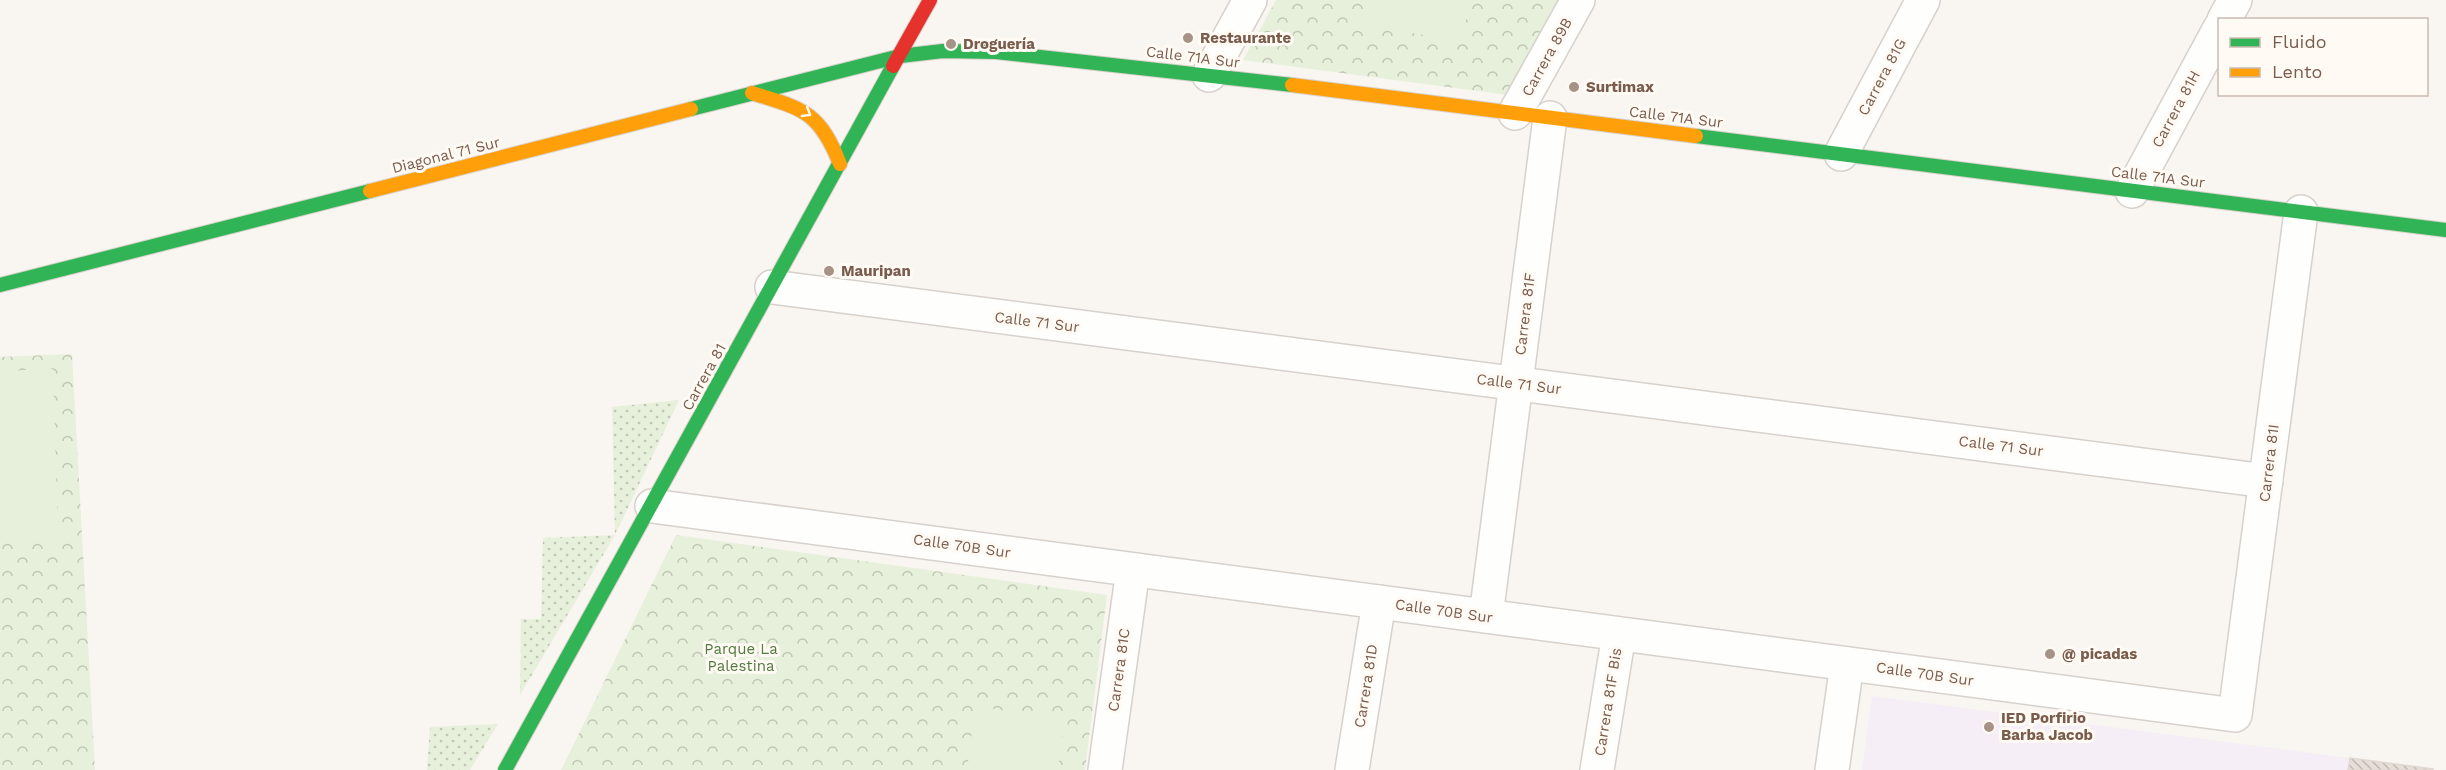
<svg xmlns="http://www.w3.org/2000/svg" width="2446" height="770" font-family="'Work Sans',sans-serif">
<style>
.education{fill:#f6eef6}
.grass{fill:url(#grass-dots)}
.forest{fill:url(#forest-crowns)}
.pitch{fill:#e7f0db}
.building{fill:url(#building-back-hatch);stroke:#e2d8d2;stroke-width:1.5}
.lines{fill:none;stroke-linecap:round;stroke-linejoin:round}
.street-casing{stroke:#d7d1cb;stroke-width:36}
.fast-casing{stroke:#d9d2cb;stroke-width:16}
.slow-casing{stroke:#d9d2cb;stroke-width:16}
.jam-casing{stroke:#d9d2cb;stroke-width:16}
.street{stroke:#fefefd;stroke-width:33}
.fast{stroke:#30b455;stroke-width:14}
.slow{stroke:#ff9f0a;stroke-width:14}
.jam{stroke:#e5322d;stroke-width:14}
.oneway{stroke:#fffaf3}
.poi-dot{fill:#a69286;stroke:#fffaf3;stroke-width:2}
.labels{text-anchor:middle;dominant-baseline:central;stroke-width:6;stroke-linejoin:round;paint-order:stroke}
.poi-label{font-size:15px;font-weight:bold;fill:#7a5c4d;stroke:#fffaf3;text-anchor:start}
.street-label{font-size:15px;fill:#7a5c4d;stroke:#fffaf3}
.park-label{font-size:15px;fill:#537a41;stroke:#fffaf3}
</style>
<defs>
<pattern id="grass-dots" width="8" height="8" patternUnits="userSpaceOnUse" patternTransform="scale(1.5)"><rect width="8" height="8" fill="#e7f0db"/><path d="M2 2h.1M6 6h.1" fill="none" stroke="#c0c6b4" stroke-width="1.8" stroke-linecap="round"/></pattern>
<pattern id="forest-crowns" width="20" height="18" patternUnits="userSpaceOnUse" patternTransform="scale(1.5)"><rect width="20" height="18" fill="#e7f0db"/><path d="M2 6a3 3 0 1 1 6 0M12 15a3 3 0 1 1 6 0" fill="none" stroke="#c0c6b4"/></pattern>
<pattern id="building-back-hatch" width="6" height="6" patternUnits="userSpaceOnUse" patternTransform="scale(1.5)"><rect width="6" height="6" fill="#e6ded7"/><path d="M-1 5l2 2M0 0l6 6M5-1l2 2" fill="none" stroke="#bfb7b1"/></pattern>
</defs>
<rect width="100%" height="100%" fill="#f9f5f0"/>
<!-- education -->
<path class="education" d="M1872 696 2350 758 2348 770H1862Z"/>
<!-- grass -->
<g class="grass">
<path d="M679 400 615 535 520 695 521 619H541L543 538 615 535 612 407Z"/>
<path d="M498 724 470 770H427L430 727Z"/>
</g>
<!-- forest -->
<g class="forest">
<path d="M1276 0H1567L1516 96 1243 60Z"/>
<path d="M72 354 95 770H0V357Z"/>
<path d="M676 535 1107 595 1085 770H561Z"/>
</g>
<!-- pitch -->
<g class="pitch">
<path d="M1367 0H1470L1462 42 1363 24Z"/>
<path d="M53 369 58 538 0 540V371Z"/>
<path d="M975 707 1065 718 1058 770H967Z"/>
</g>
<!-- building -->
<path class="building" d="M2350 758 2433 769V770H2348Z"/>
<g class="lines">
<!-- street casing -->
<g class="street-casing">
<g id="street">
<path d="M2224 20 2235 0"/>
<path d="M1209 75 1250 0"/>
<path d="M1515 113 1578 0"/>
<path d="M1841 154 1923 0"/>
<path d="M2132 191 2220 28"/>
<path d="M772 287 2266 481"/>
<path d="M652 506 2235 715 2301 212"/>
<path d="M1486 616 1550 118"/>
<path d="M1105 770 1133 570"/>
<path d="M1352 770 1379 602"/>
<path d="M1597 770 1619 634"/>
<path d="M1832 770 1847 664"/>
</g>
</g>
<!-- fast casing -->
<g class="fast-casing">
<g id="fast">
<path d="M691 109 900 56 943 51 996 52 1292 85"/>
<path d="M1696 136 2446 230"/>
<path d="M0 285 370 191"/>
<path d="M505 770 893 66"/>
</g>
</g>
<!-- slow casing -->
<g class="slow-casing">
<g id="slow">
<path d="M1292 85 1696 136"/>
<path d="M752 93C803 109 819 111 840 164"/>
<path d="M370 191 691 109"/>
</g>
</g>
<!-- jam casing -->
<g class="jam-casing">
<path id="jam" d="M893 66 930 0"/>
</g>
<!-- street -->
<use href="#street" class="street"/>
<!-- fast -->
<use href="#fast" class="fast"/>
<!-- slow -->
<use href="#slow" class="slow"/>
<!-- jam -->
<use href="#jam" class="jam"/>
</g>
<!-- one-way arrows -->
<defs><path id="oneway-chevron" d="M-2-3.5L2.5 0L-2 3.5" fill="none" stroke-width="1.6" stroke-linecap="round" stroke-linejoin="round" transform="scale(1.5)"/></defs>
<use class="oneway" href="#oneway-chevron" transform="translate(807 113) rotate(31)"/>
<!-- markers -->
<g class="poi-dot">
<circle cx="1188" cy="38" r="6"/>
<circle cx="951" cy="44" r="6"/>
<circle cx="1574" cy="87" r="6"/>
<circle cx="829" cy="271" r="6"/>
<circle cx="2050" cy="654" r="6"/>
<circle cx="1989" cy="727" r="6"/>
</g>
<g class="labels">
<!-- poi labels -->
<g class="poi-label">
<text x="1200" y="38">Restaurante</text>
<text x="963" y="44">Droguería</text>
<text x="1586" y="87">Surtimax</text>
<text x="841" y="271">Mauripan</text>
<text x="2062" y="654">@ picadas</text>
<text x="2001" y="718">IED Porfirio<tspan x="2001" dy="17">Barba Jacob</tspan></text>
</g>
<!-- street labels -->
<g class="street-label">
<text transform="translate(1193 57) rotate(7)">Calle 71A Sur</text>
<text transform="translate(1547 57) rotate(-61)">Carrera 89B</text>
<text transform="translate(1882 77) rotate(-62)">Carrera 81G</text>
<text transform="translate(2176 109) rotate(-62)">Carrera 81H</text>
<text transform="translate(1676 117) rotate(7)">Calle 71A Sur</text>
<text transform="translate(446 155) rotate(-14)">Diagonal 71 Sur</text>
<text transform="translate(2158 177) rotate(7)">Calle 71A Sur</text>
<text transform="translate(1525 314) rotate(-83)">Carrera 81F</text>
<text transform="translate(1037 322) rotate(7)">Calle 71 Sur</text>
<text transform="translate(704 377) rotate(-61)">Carrera 81</text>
<text transform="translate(1519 384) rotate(7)">Calle 71 Sur</text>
<text transform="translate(2001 446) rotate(7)">Calle 71 Sur</text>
<text transform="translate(2269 463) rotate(-83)">Carrera 81I</text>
<text transform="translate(962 546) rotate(8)">Calle 70B Sur</text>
<text transform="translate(1444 611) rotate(8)">Calle 70B Sur</text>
<text transform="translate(1119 670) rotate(-82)">Carrera 81C</text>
<text transform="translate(1925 674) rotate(8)">Calle 70B Sur</text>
<text transform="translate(1366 686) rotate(-81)">Carrera 81D</text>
<text transform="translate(1608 702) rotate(-81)">Carrera 81F Bis</text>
</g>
<!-- park labels -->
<g class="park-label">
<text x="741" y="649">Parque La<tspan x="741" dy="17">Palestina</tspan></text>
</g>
</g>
<!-- legend -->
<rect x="2218" y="18" width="210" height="78" fill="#fffaf3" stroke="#cabbb1" stroke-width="1.5"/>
<rect x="2230" y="38" width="30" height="9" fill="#30b455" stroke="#cabbb1" stroke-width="1.5"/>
<text x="2272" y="48" font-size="18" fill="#7a5c4d">Fluido</text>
<rect x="2230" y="68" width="30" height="9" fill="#ff9f0a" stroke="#cabbb1" stroke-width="1.5"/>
<text x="2272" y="78" font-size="18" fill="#7a5c4d">Lento</text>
</svg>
